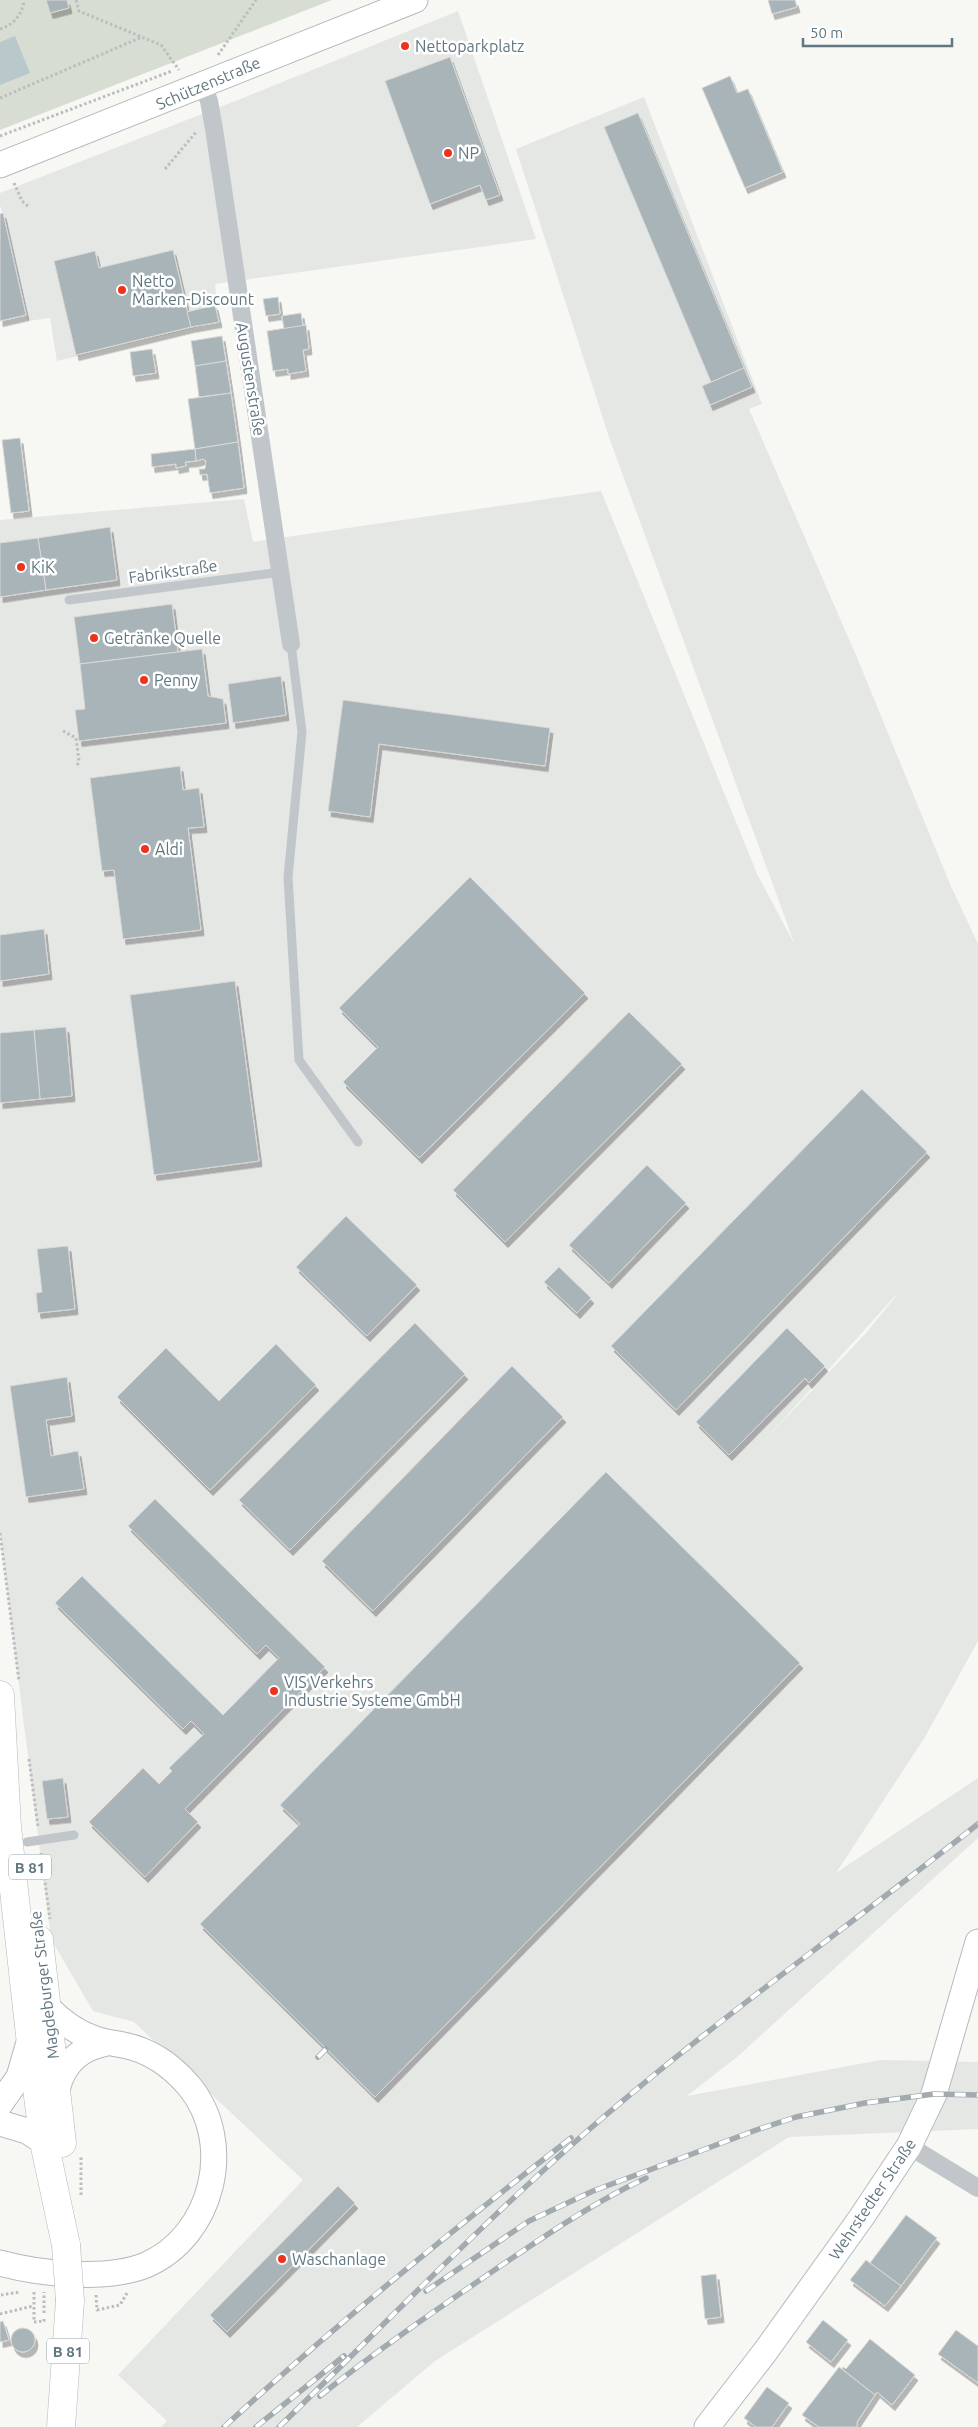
<svg xmlns="http://www.w3.org/2000/svg" width="978" height="2427" font-family="Ubuntu,sans-serif">
<style>
.built{fill:#e5e7e5;fill-rule:evenodd}
.green{fill:#d8ddd3}
.water{fill:#b8c8cb}
.building{fill:#a8b4b8;stroke:#d9d9d7;filter:url(#shadow)}
.lines{fill:none;stroke-linecap:round;stroke-linejoin:round}
.secondary-casing{stroke:#b2babe;stroke-width:27}
.primary-casing{stroke:#b3babd;stroke-width:29}
.path{stroke:#babec0;stroke-width:3;stroke-dasharray:2.5 2.5;stroke-linecap:butt}
.lane{stroke:#c0c6c9;stroke-width:9}
.street{stroke:#c0c6c9;stroke-width:18}
.secondary{stroke:#fff;stroke-width:25}
.primary{stroke:#fff;stroke-width:28}
.rail-casing{stroke:#a1aaaf;stroke-width:5.5}
.rail{stroke:#fff;stroke-width:4;stroke-dasharray:11;stroke-linecap:butt}
.primary-bridge-casing{stroke:#b3babd;stroke-width:29;stroke-linecap:butt}
.primary-bridge{stroke:#fff;stroke-width:28}
.poi-dot{fill:#ee321d;stroke:#fff;stroke-width:2}
.labels{text-anchor:middle;dominant-baseline:central;stroke-width:5;stroke-linejoin:round;paint-order:stroke}
.shield{fill:#fff;stroke:#90a0a7;stroke-width:1}
.shield-label{font-size:15px;font-weight:bold;fill:#607781}
.poi-label{font-size:16px;fill:#607781;stroke:#fff;text-anchor:start}
.street-label{font-size:16px;fill:#607781;stroke:#fff}
</style>
<defs>
<filter id="shadow"><feDropShadow dx="3" dy="5.5" stdDeviation="0" flood-color="#0004"/></filter>
</defs>
<rect width="100%" height="100%" fill="#f7f7f4"/>
<!-- built -->
<g class="built">
<path d="M458 11 536 239 215 284 219 322 57 361 50 318 28 321 0 205V193L243 98Z"/>
<path d="M644 97 762 404 749 409 858 660 950 884 978 944V1641L925 1737 836 1873 978 1778V1838L737 2057 687 2096 881 2060 978 2062V2129L789 2137 435 2361 357 2427H161L167 2421 118 2375 303 2180 134 2022 93 2011 51 1939 0 1534V520L244 499 253 542 601 491 758 876 795 945 610 440 516 149ZM897 1295 866 1333 761 1444 896 1295Z"/>
</g>
<!-- green -->
<path class="green" d="M0 0H332L0 130Z"/>
<!-- water -->
<path class="water" d="M15 36 30 73 0 85V42Z"/>
<!-- building -->
<g class="building">
<path d="M46 0H67L69 8 50 13Z"/>
<path d="M768 0H795L797 7 772 14Z"/>
<path d="M450 57 500 195 486 200 480 185 430 204 385 81Z"/>
<path d="M730 76 737 93 748 89 783 172 745 188 702 88Z"/>
<path d="M638 113 744 368 711 382 604 127Z"/>
<path d="M3 213 26 315 0 321V214Z"/>
<path d="M173 250 191 327 76 355 54 261 95 251 99 268Z"/>
<path d="M278 297 280 314 266 316 263 299Z"/>
<path d="M215 305 219 322 191 327 187 312Z"/>
<path d="M301 313 303 326 284 329 282 316Z"/>
<path d="M306 325 309 349 303 350 306 371 288 374V369L273 371 267 331Z"/>
<path d="M222 336 226 361 195 366 191 341Z"/>
<path d="M152 349 156 373 133 376 130 352Z"/>
<path d="M226 361 231 393 199 397 195 366Z"/>
<path d="M744 368 752 387 710 405 702 386Z"/>
<path d="M231 393 238 442 195 449 188 399Z"/>
<path d="M20 438 29 511 11 513 2 440Z"/>
<path d="M238 442 244 488 210 493 207 474 200 475 199 469H205L206 461 203 459 196 461 195 449Z"/>
<path d="M195 449 196 461 185 462 186 466 176 468V464L152 467 151 454Z"/>
<path d="M110 527 117 580 46 590 38 538Z"/>
<path d="M38 538 46 590 0 597V543Z"/>
<path d="M172 604 178 652 80 664 74 617Z"/>
<path d="M202 649 208 696 223 699 226 723 79 741 75 710 85 709 80 664Z"/>
<path d="M281 676 286 715 233 723 228 684Z"/>
<path d="M343 700 550 728 545 766 379 744 370 817 328 811Z"/>
<path d="M180 766 183 790 199 788 204 827 188 828 201 930 123 939 114 870 102 871 90 778Z"/>
<path d="M470 877 585 993 419 1158 343 1082 378 1047 339 1008Z"/>
<path d="M44 929 49 974 0 981V935Z"/>
<path d="M235 981 259 1161 154 1175 130 995Z"/>
<path d="M629 1012 682 1064 505 1242 453 1190Z"/>
<path d="M66 1027 72 1096 40 1099 34 1030Z"/>
<path d="M34 1030 40 1099 0 1103V1033Z"/>
<path d="M862 1089 927 1152 676 1410 611 1346Z"/>
<path d="M647 1165 686 1203 609 1283 569 1245Z"/>
<path d="M346 1216 417 1285 367 1336 296 1267Z"/>
<path d="M68 1246 75 1309 38 1313 36 1293 42 1292 37 1249Z"/>
<path d="M559 1267 591 1298 577 1313 544 1282Z"/>
<path d="M415 1323 465 1374 290 1550 239 1500Z"/>
<path d="M787 1328 825 1366 809 1383 805 1378 729 1455 696 1422Z"/>
<path d="M276 1344 316 1385 210 1490 117 1397 166 1348 219 1401Z"/>
<path d="M512 1366 563 1417 373 1611 322 1561Z"/>
<path d="M67 1377 72 1416 46 1420 51 1456 78 1451 84 1489 26 1497 10 1386Z"/>
<path d="M606 1472 800 1663 375 2097 200 1924 300 1824 280 1805Z"/>
<path d="M155 1499 325 1667 185 1809 198 1822 145 1877 89 1822 143 1768 159 1784 172 1771 169 1768 204 1734 191 1721 183 1729 55 1603 82 1576 223 1715 279 1658 266 1645 257 1654 128 1526Z"/>
<path d="M63 1778 68 1817 47 1819 42 1781Z"/>
<path d="M338 2186 355 2203 227 2332 210 2315Z"/>
<path d="M906 2215 937 2238 901 2286 870 2263Z"/>
<path d="M866 2260 901 2286 885 2306 850 2280Z"/>
<path d="M716 2274 721 2317 705 2319 701 2276Z"/>
<path d="M823 2320 848 2340 831 2362 806 2342Z"/>
<path d="M3 2321 9 2340 0 2342V2322Z"/>
<circle cx="23" cy="2340" r="12"/>
<path d="M956 2330 978 2346V2383L938 2354Z"/>
<path d="M870 2339 915 2375 892 2405 877 2392 875 2395 842 2369 843 2367 846 2369Z"/>
<path d="M839 2367 875 2395 857 2422V2427H819L802 2415Z"/>
<path d="M767 2387 789 2403 772 2427H756L744 2418Z"/>
</g>
<g class="lines">
<!-- secondary casing -->
<g class="secondary-casing">
<g id="secondary">
<path d="M0 165 415 0"/>
<path d="M57 2090C63 2063 80 2048 107 2043"/>
<path d="M0 2104 19 2077 30 2039"/>
<path d="M0 2123 27 2131 44 2142"/>
<path d="M0 2263C40 2274 107 2281 146 2265 213 2236 236 2143 189 2086 172 2066 149 2050 123 2045 113 2043 103 2042 93 2038 75 2032 60 2020 47 2007"/>
<path d="M707 2427 765 2352 861 2218 909 2146 934 2094 978 1942"/>
</g>
</g>
<!-- primary casing -->
<g class="primary-casing">
<g id="primary">
<path d="M0 1695 7 1827 30 2035 44 2142 66 2245"/>
<path d="M39 1940 62 2143"/>
<path d="M61 2427 70 2301"/>
</g>
</g>
<!-- path -->
<g class="path">
<path d="M76 0 79 11 161 45 179 70"/>
<path d="M0 29C14 24 22 16 24 0"/>
<path d="M218 55 256 0"/>
<path d="M0 98 142 37"/>
<path d="M0 136 172 71"/>
<path d="M165 169 197 131"/>
<path d="M14 183 22 201 29 207"/>
<path d="M63 731 76 738 79 761 77 766"/>
<path d="M0 1533 19 1681"/>
<path d="M29 1759 38 1827"/>
<path d="M41 1853 50 1919"/>
<path d="M81 2195V2156"/>
<path d="M34 2292V2322L44 2321V2319"/>
<path d="M1 2295 20 2292"/>
<path d="M96 2295 97 2310 120 2305 127 2293"/>
<path d="M44 2313V2292"/>
<path d="M0 2314 33 2306"/>
</g>
<!-- lane -->
<g class="lane">
<path d="M69 600 281 572"/>
<path d="M291 644 302 732 288 877 299 1060 358 1142"/>
<path d="M27 1842 74 1835"/>
</g>
<!-- street -->
<g class="street">
<path d="M203 85 209 101 214 129 291 644"/>
<path d="M909 2146 978 2188"/>
</g>
<!-- secondary -->
<use href="#secondary" class="secondary"/>
<!-- primary -->
<use href="#primary" class="primary"/>
<!-- rail casing -->
<g class="rail-casing">
<g id="rail">
<path d="M318 2057 326 2049"/>
<path d="M426 2291 529 2221 593 2191 759 2129 796 2117 865 2103 934 2094 978 2095"/>
<path d="M320 2396C376 2351 436 2310 496 2269 545 2236 592 2203 646 2178"/>
<path d="M224 2427C335 2325 452 2230 571 2138"/>
<path d="M256 2427 344 2356"/>
<path d="M279 2427C380 2329 478 2227 584 2134 710 2024 847 1928 978 1824"/>
</g>
</g>
<!-- rail -->
<use href="#rail" class="rail"/>
<!-- primary-bridge casing -->
<g class="primary-bridge-casing">
<path id="primary-bridge" d="M66 2245 70 2301"/>
</g>
<!-- primary-bridge -->
<use href="#primary-bridge" class="primary-bridge"/>
</g>
<!-- markers -->
<g class="poi-dot">
<circle cx="405" cy="46" r="5"/>
<circle cx="448" cy="153" r="5"/>
<circle cx="122" cy="290" r="5"/>
<circle cx="21" cy="567" r="5"/>
<circle cx="94" cy="638" r="5"/>
<circle cx="144" cy="680" r="5"/>
<circle cx="145" cy="849" r="5"/>
<circle cx="274" cy="1691" r="5"/>
<circle cx="282" cy="2259" r="5"/>
</g>
<g class="labels">
<!-- shield labels -->
<g class="shield">
<rect x="9" y="1854.5" width="42" height="25" rx="4"/>
<rect x="47" y="2338.5" width="42" height="25" rx="4"/>
</g>
<g class="shield-label">
<text x="30" y="1867">B 81</text>
<text x="68" y="2351">B 81</text>
</g>
<!-- poi labels -->
<g class="poi-label">
<text x="415" y="46">Nettoparkplatz</text>
<text x="458" y="153">NP</text>
<text x="132" y="281">Netto<tspan x="132" dy="18">Marken-Discount</tspan></text>
<text x="31" y="567">KiK</text>
<text x="104" y="638">Getränke Quelle</text>
<text x="154" y="680">Penny</text>
<text x="155" y="849">Aldi</text>
<text x="284" y="1682">VIS Verkehrs<tspan x="284" dy="18">Industrie Systeme GmbH</tspan></text>
<text x="292" y="2259">Waschanlage</text>
</g>
<!-- street labels -->
<g class="street-label">
<text transform="translate(208 83) rotate(-23)">Schützenstraße</text>
<text transform="translate(251 379) rotate(81)">Augustenstraße</text>
<text transform="translate(173 571) rotate(-8)">Fabrikstraße</text>
<text transform="translate(44 1985) rotate(-97)">Magdeburger Straße</text>
<text transform="translate(872 2199) rotate(-56)">Wehrstedter Straße</text>
</g>
</g>
<!-- scale -->
<path d="M803 38v8h149v-8" fill="none" stroke="#607781" stroke-width="2.5"/>
<text x="810" y="38" font-size="15" fill="#607781" stroke="#ffffff" stroke-width="4" paint-order="stroke">50 m</text>
</svg>
